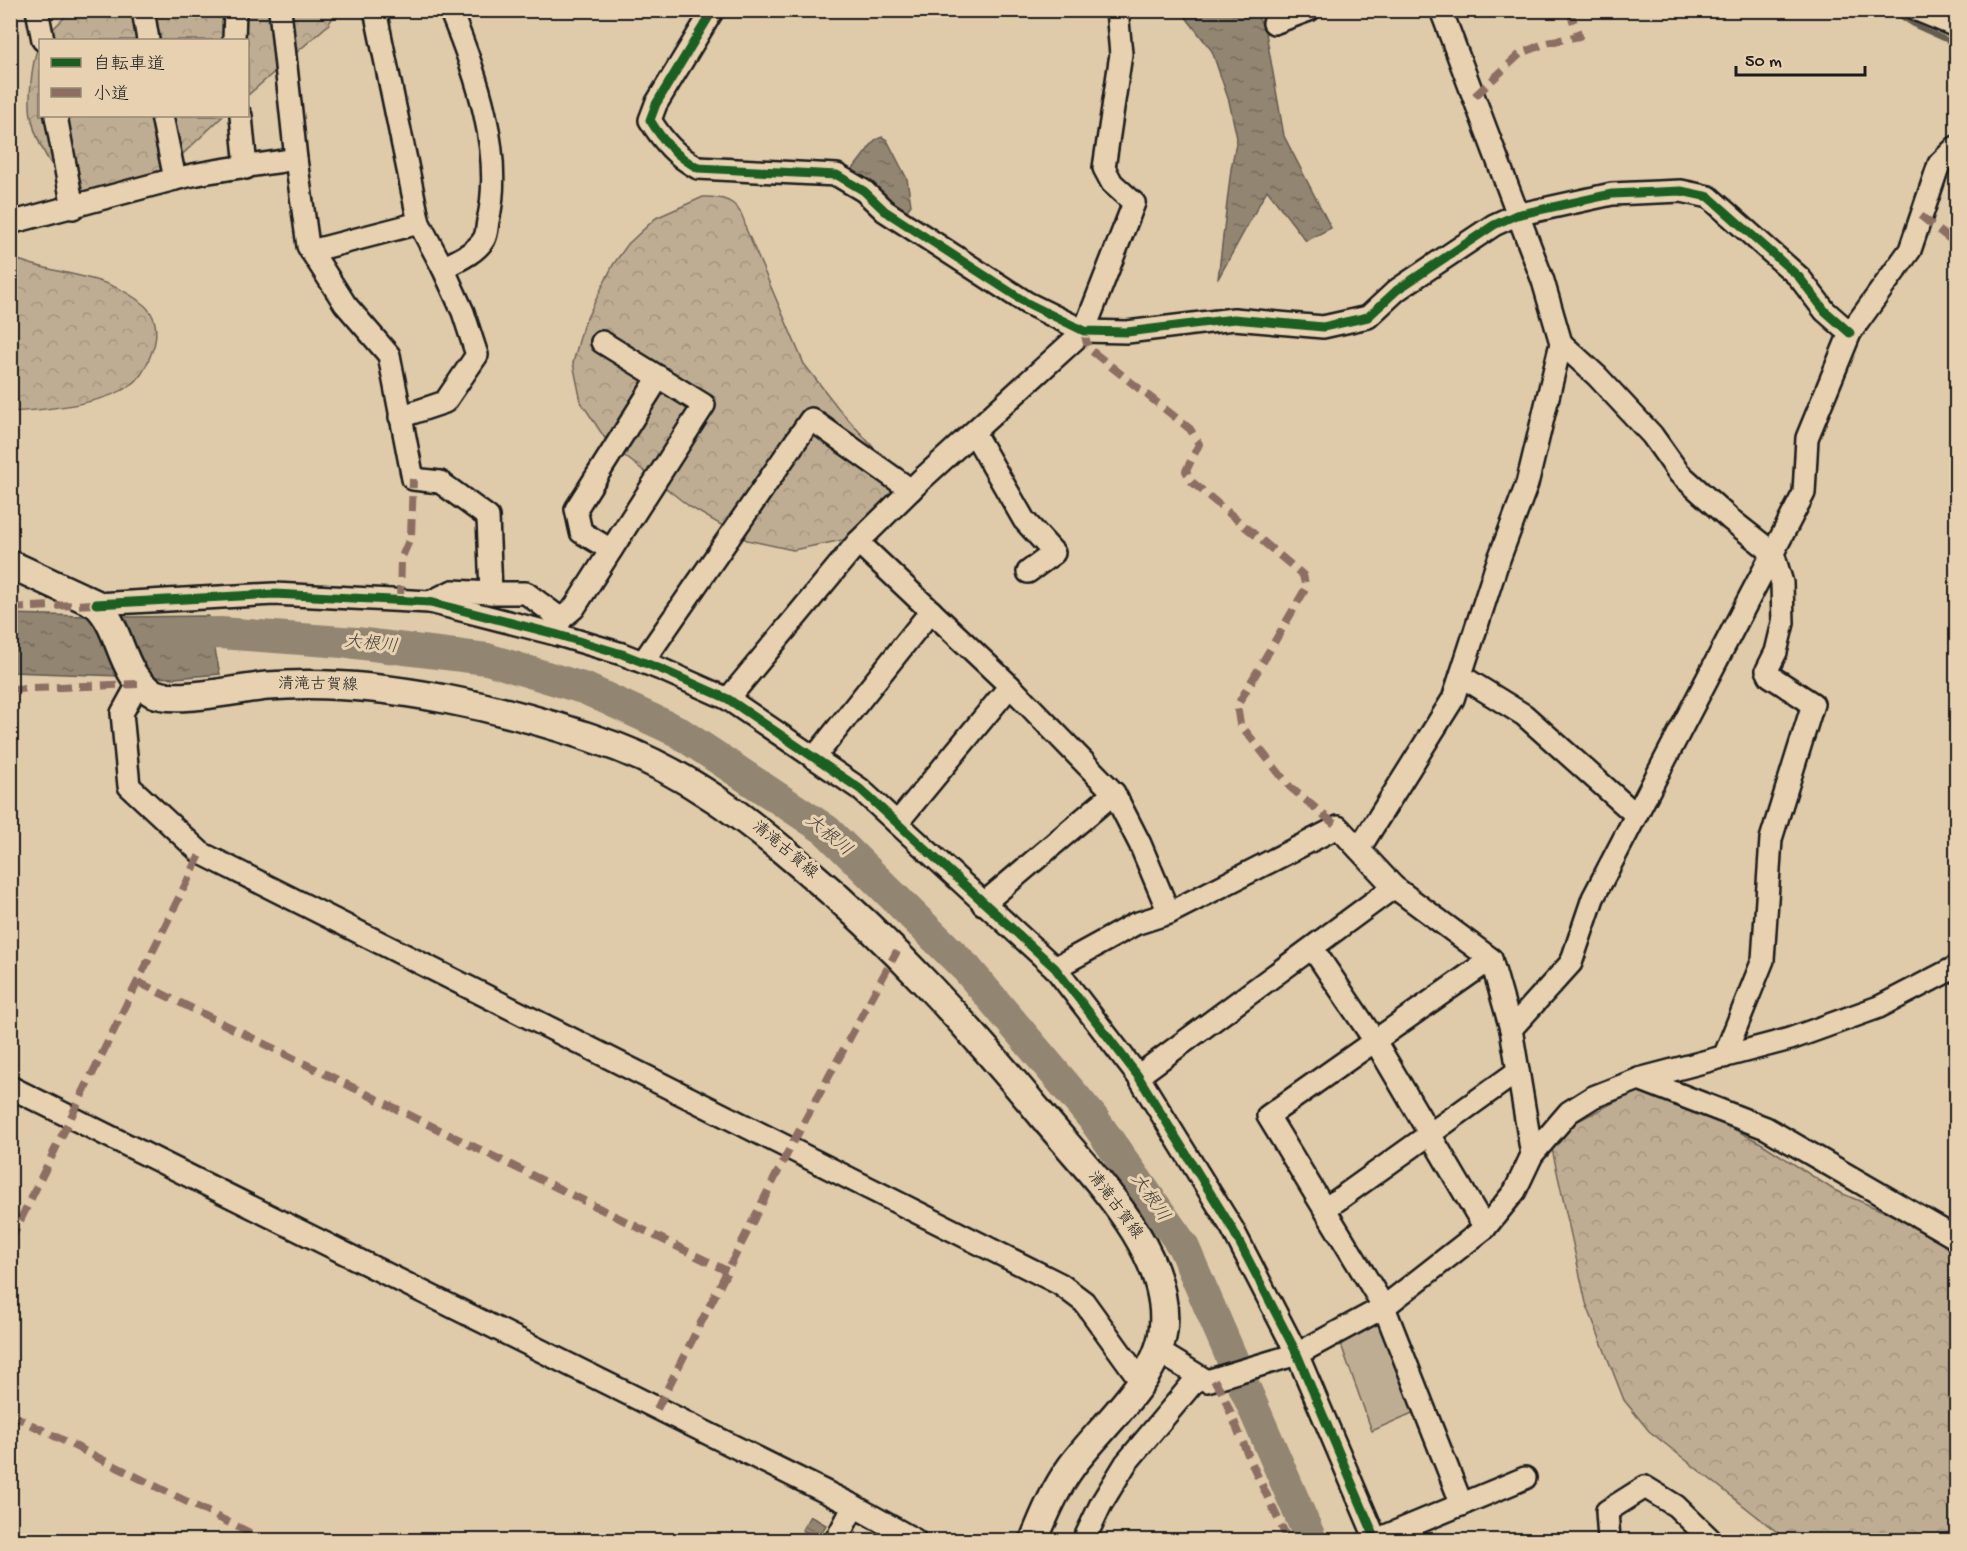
<svg xmlns="http://www.w3.org/2000/svg" width="1967" height="1551" font-family="'Gochi Hand','Klee One',sans-serif">
<style>
.green{fill:#bfad93;stroke:#6e6458;stroke-width:1.5}
.forest{fill:url(#forest-crowns);stroke:#6e6458;stroke-width:1.5}
.water{fill:url(#water-ripples);stroke:#635b50;stroke-width:1.5}
.lines{fill:none;stroke-linecap:round;stroke-linejoin:round}
.stream{stroke:#635b50;stroke-width:5}
.river{stroke:#928572;stroke-width:32}
.minor-casing{stroke:#1c1c1c;stroke-width:26}
.major-casing{stroke:#1c1c1c;stroke-width:32}
.minor{stroke:#e7d1b0;stroke-width:21}
.major{stroke:#e7d1b0;stroke-width:27}
.quiet{stroke:#8d6e63;stroke-width:8;stroke-dasharray:15 8;stroke-linecap:butt}
.cycleway-casing{stroke:#e7d1b0;stroke-width:13}
.cycleway{stroke:#1b5e20;stroke-width:9}
.labels{text-anchor:middle;dominant-baseline:central;stroke-width:6;stroke-linejoin:round;paint-order:stroke}
.street-label{font-size:16px;fill:#1c1c1c;stroke:#e7d1b0}
.water-label{font-size:18px;font-style:italic;fill:#45413a;stroke:#e7d1b0}
</style>
<defs>
<pattern id="forest-crowns" width="20" height="18" patternUnits="userSpaceOnUse" patternTransform="scale(1.5)"><rect width="20" height="18" fill="#bfad93"/><path d="M2 6a3 3 0 1 1 6 0M12 15a3 3 0 1 1 6 0" fill="none" stroke="#a4947e"/></pattern>
<pattern id="water-ripples" width="26" height="14" patternUnits="userSpaceOnUse" patternTransform="scale(1.5)"><rect width="26" height="14" fill="#928572"/><path d="M2 4q2-2 4 0t4 0M15 11q2-2 4 0t4 0" fill="none" stroke="#766c5d"/></pattern>
</defs>
<rect width="100%" height="100%" fill="#dfcaaa"/>
<filter id="ink" filterUnits="userSpaceOnUse"><feTurbulence type="fractalNoise" baseFrequency=".0167" numOctaves="2"/><feDisplacementMap in="SourceGraphic" scale="12" xChannelSelector="R" yChannelSelector="G"/><feConvolveMatrix kernelMatrix="1 2 1 2 8 2 1 2 1" color-interpolation-filters="sRGB"/></filter>
<g filter="url(#ink)">
<!-- green -->
<path class="green" d="M1380 1318 1419 1410 1372 1431 1339 1339Z"/>
<!-- forest -->
<g class="forest">
<path d="M71 11H337L328 25 248 95V40H42Z"/>
<path d="M40 43V116H223L134 200C125 204 112 211 102 208 68 200 37 149 31 116 28 100 32 57 40 43Z"/>
<path d="M703 197C728 196 742 204 746 229L804 364 839 409 889 465 898 495 873 529 843 540 793 550 747 540 690 507 608 443 581 402 573 363 583 326 613 265 628 244 656 218Z"/>
<path d="M11 257C53 276 107 272 144 305 156 315 158 331 154 346 149 360 143 377 131 385 104 404 43 410 11 412Z"/>
<path d="M1640 1089 1698 1111 1761 1143 1834 1190 1913 1224 1956 1250V1540H1787L1649 1431 1624 1400 1586 1303 1552 1149 1574 1123Z"/>
</g>
<!-- water -->
<g class="water">
<path d="M1181 11H1255L1266 33 1284 136 1331 228 1306 241 1267 190 1218 279 1231 169 1237 138 1229 101 1212 51Z"/>
<path d="M882 137 887 140 907 179 911 205 906 212 854 174 853 169 875 140Z"/>
<path d="M11 614 122 617 208 616 220 674 175 678 11 672Z"/>
<path d="M810 1516 826 1525 818 1539 802 1530Z"/>
</g>
<g class="lines">
<!-- stream -->
<path class="stream" d="M1891 10 1916 26 1956 44"/>
<!-- river -->
<path class="river" d="M168 634 220 633 356 643 487 659 586 689 677 731 826 830 967 969 1092 1117 1183 1246 1311 1540"/>
<!-- minor casing -->
<g class="minor-casing">
<g id="minor">
<path d="M37 10 43 40"/>
<path d="M143 10 148 40"/>
<path d="M280 10 296 159 308 246 345 304 389 355 413 479 440 482 488 517 491 593H526L561 619 555 634"/>
<path d="M375 10 419 223 443 268"/>
<path d="M713 10 656 104 650 120C663 141 676 156 698 168L837 175 864 191 885 211 1027 303 1084 331 1127 332 1234 319 1323 327 1368 317 1397 290 1437 263 1494 225 1516 215 1612 194 1681 191 1709 197 1799 277 1825 311 1850 333"/>
<path d="M1917 10 1956 26"/>
<path d="M1274 23 1309 10"/>
<path d="M234 40 235 10"/>
<path d="M56 116 73 208"/>
<path d="M241 116 246 168"/>
<path d="M175 179C215 169 255 166 296 159"/>
<path d="M10 223 175 179 162 116"/>
<path d="M311 251 419 223"/>
<path d="M1561 343 1597 376 1652 435 1679 473 1730 519 1773 553 1782 583 1783 623 1776 652 1767 670 1770 676 1813 704 1771 839 1763 960 1724 1057"/>
<path d="M400 417 445 402 477 355 463 312 443 268C456 261 476 253 484 239 487 234 487 226 488 221 504 154 476 72 450 10"/>
<path d="M974 433 1024 520 1054 553 1028 572"/>
<path d="M858 542 1010 686 1114 793 1140 844 1169 913"/>
<path d="M611 550 581 532 576 509 659 377"/>
<path d="M430 602 453 591 491 593"/>
<path d="M96 604 274 594 430 602 555 634 622 654 663 670 728 699 860 789 1055 968 1138 1076 1232 1228 1297 1354 1376 1540"/>
<path d="M561 619 574 608 704 405 602 342"/>
<path d="M643 662 811 419 911 490"/>
<path d="M1461 676 1524 715 1636 815"/>
<path d="M138 684 122 713 129 786 201 853 1060 1284 1084 1302 1141 1381"/>
<path d="M728 699 858 542 922 479 1084 331 1134 203 1112 183 1104 168 1121 54 1117 10"/>
<path d="M814 758 931 611"/>
<path d="M897 823 1010 686"/>
<path d="M1359 849 1453 699 1496 567 1527 484 1561 343 1543 281 1441 10"/>
<path d="M983 904 1114 793"/>
<path d="M1313 949 1375 1041 1485 1228"/>
<path d="M1055 968 1135 924 1169 913 1338 827 1394 887 1491 959 1511 1029 1532 1155"/>
<path d="M1511 1029 1571 963 1593 898 1804 493 1807 438 1850 333 1910 250 1939 164 1956 147"/>
<path d="M1138 1076 1394 887"/>
<path d="M1639 1079 1766 1128 1956 1238"/>
<path d="M10 1087 854 1506 915 1540"/>
<path d="M1325 1209 1518 1071"/>
<path d="M1158 1351 1207 1381 1297 1354 1384 1307 1485 1228 1515 1191 1532 1155 1569 1112 1593 1097 1639 1079 1790 1039 1879 1007 1956 967"/>
<path d="M1462 1505 1384 1307 1268 1116 1491 959"/>
<path d="M836 1540 854 1506"/>
<path d="M1084 1540 1101 1504 1126 1463 1198 1377"/>
<path d="M1376 1540 1525 1478"/>
<path d="M1609 1540 1607 1511 1645 1487 1676 1506 1711 1540"/>
</g>
</g>
<!-- major casing -->
<g class="major-casing">
<path id="major" d="M10 564 96 604C123 629 119 675 153 693 175 704 241 688 268 686 377 677 514 709 617 747 688 774 747 819 804 868 893 943 971 1029 1045 1119 1091 1174 1173 1253 1163 1331 1157 1381 1100 1427 1071 1467 1055 1489 1044 1515 1034 1540"/>
</g>
<!-- minor -->
<use href="#minor" class="minor"/>
<!-- major -->
<use href="#major" class="major"/>
<!-- quiet -->
<g class="quiet">
<path d="M1475 96 1520 54 1546 43 1579 36 1569 10"/>
<path d="M1921 216 1956 244"/>
<path d="M1084 331 1088 348 1190 429 1199 444 1186 471 1192 482 1303 575 1306 588 1237 706 1240 724 1290 787 1338 827"/>
<path d="M400 601 401 559 411 536 413 479"/>
<path d="M10 608 96 604"/>
<path d="M10 689 138 684"/>
<path d="M138 982 727 1271"/>
<path d="M10 1241 201 853"/>
<path d="M1214 1380 1222 1392 1251 1462 1288 1540"/>
<path d="M657 1409 790 1148 897 951"/>
<path d="M10 1414 264 1540"/>
</g>
<!-- cycleway casing -->
<g class="cycleway-casing">
<g id="cycleway">
<path d="M713 10 656 104 650 120C663 141 676 156 698 168L837 175 864 191 885 211 1027 303 1084 331 1127 332 1234 319 1323 327 1368 317 1397 290 1437 263 1494 225 1516 215 1612 194 1681 191 1709 197 1799 277 1825 311 1850 333"/>
<path d="M96 604 274 594 430 602 555 634 622 654 663 670 728 699 860 789 1055 968 1138 1076 1232 1228 1297 1354 1376 1540"/>
</g>
</g>
<!-- cycleway -->
<use href="#cycleway" class="cycleway"/>
</g>
</g>
<g class="labels">
<!-- street labels -->
<g class="street-label">
<text transform="translate(318 686) rotate(1)">清滝古賀線</text>
<text transform="translate(784 851) rotate(40)">清滝古賀線</text>
<text transform="translate(1114 1206) rotate(53)">清滝古賀線</text>
</g>
<!-- water labels -->
<g class="water-label">
<text transform="translate(371 645) rotate(6)">大根川</text>
<text transform="translate(828 836) rotate(40)">大根川</text>
<text transform="translate(1149 1198) rotate(55)">大根川</text>
</g>
</g>
<!-- margin -->
<rect width="1967" height="1551" fill="none" stroke="#e7d1b0" stroke-width="36"/>
<rect x="18" y="18" width="1931" height="1515" fill="none" stroke="#1c1c1c" stroke-width="2" filter="url(#ink)"/>
<!-- legend -->
<rect x="39" y="39" width="210" height="78" fill="#e7d1b0" stroke="#968975" stroke-width="1.5"/>
<rect x="51" y="58" width="30" height="9" fill="#1b5e20" stroke="#968975" stroke-width="1.5"/>
<text x="93" y="69" font-size="18" fill="#1c1c1c">自転車道</text>
<rect x="51" y="88" width="30" height="9" fill="#8d6e63" stroke="#968975" stroke-width="1.5"/>
<text x="93" y="99" font-size="18" fill="#1c1c1c">小道</text>
<!-- scale -->
<path d="M1736 66v9h129v-9" fill="none" stroke="#1c1c1c" stroke-width="3"/>
<text x="1745" y="66" font-size="18" fill="#1c1c1c" stroke="#e7d1b0" stroke-width="4.5" paint-order="stroke">50 m</text>
</svg>
